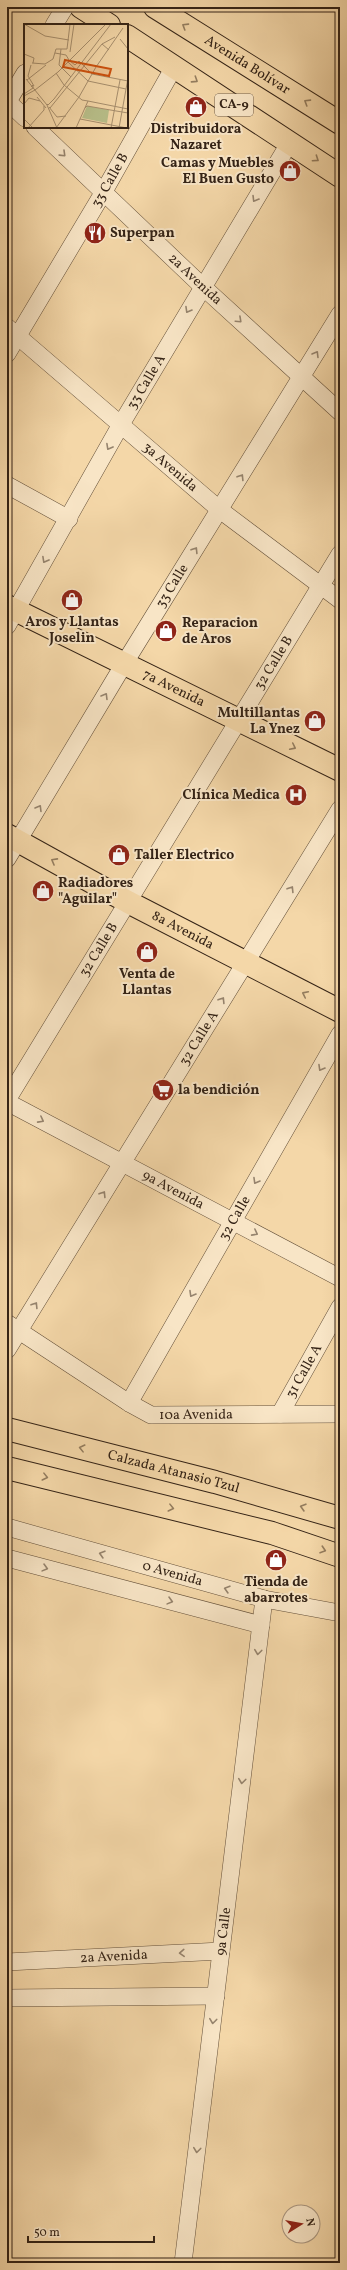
<svg xmlns="http://www.w3.org/2000/svg" width="347" height="2270" font-family="Vollkorn,serif">
<style>
.lines{fill:none;stroke-linecap:round;stroke-linejoin:round}
.minor-casing{stroke:#64503a;stroke-width:18}
.major-casing{stroke:#342316;stroke-width:24}
.minor{stroke:#f8e5c6;stroke-width:17}
.major{stroke:#f4d7a8;stroke-width:22}
.oneway{stroke:#947d5f}
.oneway2{stroke:#96846e}
.labels{text-anchor:middle;dominant-baseline:central;stroke-width:4;stroke-linejoin:round;paint-order:stroke}
.shield{fill:#f8e5c6;stroke:#6f5d4b;stroke-width:1}
.shield-label{font-size:13px;font-weight:bold;fill:#342316}
.street-label{font-size:14px;fill:#342316;stroke:#f8e5c6}
.poi-label{font-size:14px;font-weight:bold;fill:#342316;stroke:#f8e5c6;text-anchor:start}
.inset-road{fill:none;stroke:#a78f6e;stroke-width:1}
.view{fill:#cd510e;fill-opacity:0.15;stroke:#cd510e;stroke-width:2}
.inset-edge{fill:none;stroke:#342316;stroke-width:2}
</style>
<rect width="100%" height="100%" fill="#f4d7a8"/>
<filter id="stains"><feTurbulence type="fractalNoise" baseFrequency=".005" numOctaves="4"/><feColorMatrix values="0 0 0 0 .2 0 0 0 0 .09 0 0 0 0 .02 0 0 0 .5 -.17"/></filter>
<radialGradient id="worn" r=".72"><stop offset=".6" stop-color="#630" stop-opacity="0"/><stop offset="1" stop-color="#630" stop-opacity=".3"/></radialGradient>
<g class="lines">
<!-- minor casing -->
<g class="minor-casing">
<g id="minor">
<path d="M54 25 65 7"/>
<path d="M7 101 25 118"/>
<path d="M7 103 25 73"/>
<path id="s1" d="M35 127 202 286 340 412"/>
<path id="s2" d="M7 327 220 510 340 600"/>
<path id="s3" d="M7 354 103 193 174 67"/>
<path d="M7 485 69 519"/>
<path id="s4" d="M7 626 120 426 290 142"/>
<path id="s5" d="M7 859 124 664 340 314"/>
<path id="s6" d="M7 1100 340 554"/>
<path id="s7" d="M7 1102 340 1278"/>
<path id="s8" d="M7 1323 129 1403 151 1415 340 1414"/>
<path id="s9" d="M7 1350 340 809"/>
<path id="s10" d="M129 1403 340 1034"/>
<path id="s11" d="M280 1414 340 1307"/>
<path id="s12" d="M7 1527 264 1599 340 1613"/>
<path d="M7 1558 261 1625"/>
<path id="s13" d="M7 1962 221 1951"/>
<path d="M7 1998 216 1996"/>
<path id="s14" d="M183 2263 264 1599"/>
</g>
</g>
<!-- major casing -->
<g class="major-casing">
<g id="major">
<path d="M81 7 109 25"/>
<path id="s15" d="M155 7 340 123"/>
<path d="M127 36 340 176"/>
<path id="s16" d="M7 606 340 770"/>
<path id="s17" d="M7 835 128 902 340 1011"/>
<path id="s18" d="M7 1429 215 1482 340 1518"/>
<path d="M7 1468 272 1533 340 1556"/>
</g>
</g>
<!-- minor -->
<use href="#minor" class="minor"/>
<!-- major -->
<use href="#major" class="major"/>
</g>
<!-- one-way arrows -->
<defs><path id="oneway-chevron" d="M-2-3.5L2.5 0L-2 3.5" fill="none" stroke-width="1.6" stroke-linecap="round" stroke-linejoin="round"/></defs>
<g class="oneway">
<use href="#oneway-chevron" transform="translate(185 26) rotate(-148)"/>
<use href="#oneway-chevron" transform="translate(195 80) rotate(33)"/>
<use href="#oneway-chevron" transform="translate(307 102) rotate(-148)"/>
<use href="#oneway-chevron" transform="translate(316 159) rotate(34)"/>
<use href="#oneway-chevron" transform="translate(293 747) rotate(26)"/>
<use href="#oneway-chevron" transform="translate(54 861) rotate(-151)"/>
<use href="#oneway-chevron" transform="translate(305 994) rotate(-154)"/>
<use href="#oneway-chevron" transform="translate(82 1448) rotate(-166)"/>
<use href="#oneway-chevron" transform="translate(45 1477) rotate(14)"/>
<use href="#oneway-chevron" transform="translate(303 1507) rotate(-164)"/>
<use href="#oneway-chevron" transform="translate(171 1508) rotate(14)"/>
<use href="#oneway-chevron" transform="translate(323 1550) rotate(18)"/>
</g>
<g class="oneway2">
<use href="#oneway-chevron" transform="translate(63 154) rotate(44)"/>
<use href="#oneway-chevron" transform="translate(255 199) rotate(121)"/>
<use href="#oneway-chevron" transform="translate(188 310) rotate(120)"/>
<use href="#oneway-chevron" transform="translate(239 320) rotate(43)"/>
<use href="#oneway-chevron" transform="translate(316 354) rotate(-59)"/>
<use href="#oneway-chevron" transform="translate(109 447) rotate(119)"/>
<use href="#oneway-chevron" transform="translate(241 477) rotate(-58)"/>
<use href="#oneway-chevron" transform="translate(195 550) rotate(-58)"/>
<use href="#oneway-chevron" transform="translate(45 560) rotate(119)"/>
<use href="#oneway-chevron" transform="translate(105 696) rotate(-59)"/>
<use href="#oneway-chevron" transform="translate(39 808) rotate(-59)"/>
<use href="#oneway-chevron" transform="translate(291 889) rotate(-58)"/>
<use href="#oneway-chevron" transform="translate(222 1000) rotate(-58)"/>
<use href="#oneway-chevron" transform="translate(321 1068) rotate(120)"/>
<use href="#oneway-chevron" transform="translate(41 1120) rotate(28)"/>
<use href="#oneway-chevron" transform="translate(256 1181) rotate(120)"/>
<use href="#oneway-chevron" transform="translate(103 1194) rotate(-58)"/>
<use href="#oneway-chevron" transform="translate(255 1233) rotate(28)"/>
<use href="#oneway-chevron" transform="translate(192 1294) rotate(120)"/>
<use href="#oneway-chevron" transform="translate(35 1305) rotate(-58)"/>
<use href="#oneway-chevron" transform="translate(102 1554) rotate(-164)"/>
<use href="#oneway-chevron" transform="translate(45 1568) rotate(15)"/>
<use href="#oneway-chevron" transform="translate(227 1589) rotate(-164)"/>
<use href="#oneway-chevron" transform="translate(170 1601) rotate(15)"/>
<use href="#oneway-chevron" transform="translate(258 1652) rotate(97)"/>
<use href="#oneway-chevron" transform="translate(242 1781) rotate(97)"/>
<use href="#oneway-chevron" transform="translate(182 1953) rotate(177)"/>
<use href="#oneway-chevron" transform="translate(213 2021) rotate(97)"/>
<use href="#oneway-chevron" transform="translate(197 2150) rotate(97)"/>
</g>
<!-- icons -->
<defs>
<g id="shop-disc" transform="scale(1.15)"><circle r="9.5" fill="#8f2418" stroke="#f8e5c6"/><path d="M-5-2.5h2.3a2.7 3.5 0 0 1 5.4 0H5L5.5 6h-11ZM-1.5-2.5h3a1.5 2.3 0 0 0-3 0Z" fill="#fff"/></g>
<g id="restaurant-disc" transform="scale(1.15)"><circle r="9.5" fill="#8f2418" stroke="#f8e5c6"/><path d="M-5-6h1v4h1v-4h1v4h1v-4h1v5L-1.5 .5V6h-2V.5L-5-1ZM5-6V6H3V1.5H1.5Q1.5-4 5-6Z" fill="#fff"/></g>
<g id="hospital-disc" transform="scale(1.15)"><circle r="9.5" fill="#8f2418" stroke="#f8e5c6"/><path d="M-5-5h3v3.5h4V-5h3V5h-3V1.5h-4V5h-3Z" fill="#fff"/></g>
<g id="supermarket-disc" transform="scale(1.15)"><circle r="9.5" fill="#8f2418" stroke="#f8e5c6"/><path d="M-6-5.5h2.5l.6 2H6L4.5 2H-2.5L-4.4-4H-6ZM-1.5 3.2a1.3 1.3 0 1 0 .1 0ZM3 3.2a1.3 1.3 0 1 0 .1 0Z" fill="#fff"/></g>
</defs>
<g fill-rule="evenodd">
<use href="#shop-disc" x="196" y="107"/>
<use href="#shop-disc" x="290" y="171"/>
<use href="#restaurant-disc" x="95" y="233"/>
<use href="#shop-disc" x="72" y="600"/>
<use href="#shop-disc" x="166" y="631"/>
<use href="#shop-disc" x="315" y="721"/>
<use href="#hospital-disc" x="296" y="795"/>
<use href="#shop-disc" x="119" y="855"/>
<use href="#shop-disc" x="43" y="891"/>
<use href="#shop-disc" x="147" y="952"/>
<use href="#supermarket-disc" x="163" y="1090"/>
<use href="#shop-disc" x="276" y="1560"/>
</g>
<g class="labels">
<!-- shield labels -->
<rect class="shield" x="215" y="94" width="38" height="22" rx="3"/>
<g class="shield-label">
<text x="234" y="105">CA-9</text>
</g>
<!-- street labels -->
<g class="street-label">
<text stroke="none"><textPath href="#s15" startOffset="109">Avenida Bolívar</textPath></text>
<text stroke="none"><textPath href="#s3" startOffset="202">33 Calle B</textPath></text>
<text stroke="none"><textPath href="#s1" startOffset="221">2a Avenida</textPath></text>
<text stroke="none"><textPath href="#s4" startOffset="281">33 Calle A</textPath></text>
<text stroke="none"><textPath href="#s2" startOffset="215">3a Avenida</textPath></text>
<text stroke="none"><textPath href="#s5" startOffset="319">33 Calle</textPath></text>
<text stroke="none"><textPath href="#s6" startOffset="512">32 Calle B</textPath></text>
<text stroke="none"><textPath href="#s16" startOffset="186">7a Avenida</textPath></text>
<text stroke="none"><textPath href="#s17" startOffset="200">8a Avenida</textPath></text>
<text stroke="none"><textPath href="#s6" startOffset="176">32 Calle B</textPath></text>
<text stroke="none"><textPath href="#s9" startOffset="366">32 Calle A</textPath></text>
<text stroke="none"><textPath href="#s7" startOffset="188">9a Avenida</textPath></text>
<text stroke="none"><textPath href="#s10" startOffset="213">32 Calle</textPath></text>
<text stroke="none"><textPath href="#s11" startOffset="49">31 Calle A</textPath></text>
<text stroke="none"><textPath href="#s8" startOffset="216">10a Avenida</textPath></text>
<text stroke="none"><textPath href="#s18" startOffset="172">Calzada Atanasio Tzul</textPath></text>
<text stroke="none"><textPath href="#s12" startOffset="172">0 Avenida</textPath></text>
<text stroke="none"><textPath href="#s14" startOffset="334">9a Calle</textPath></text>
<text stroke="none"><textPath href="#s13" startOffset="107">2a Avenida</textPath></text>
</g>
<!-- poi labels -->
<g class="poi-label">
<text x="196" y="129" text-anchor="middle">Distribuidora<tspan x="196" dy="16">Nazaret</tspan></text>
<text x="274" y="163" text-anchor="end">Camas y Muebles<tspan x="274" dy="16">El Buen Gusto</tspan></text>
<text x="110" y="233">Superpan</text>
<text x="72" y="622" text-anchor="middle">Aros y Llantas<tspan x="72" dy="16">Joselin</tspan></text>
<text x="182" y="623">Reparacion<tspan x="182" dy="16">de Aros</tspan></text>
<text x="300" y="713" text-anchor="end">Multillantas<tspan x="300" dy="16">La Ynez</tspan></text>
<text x="280" y="795" text-anchor="end">Clínica Medica</text>
<text x="134" y="855">Taller Electrico</text>
<text x="58" y="883">Radiadores<tspan x="58" dy="16">"Aguilar"</tspan></text>
<text x="147" y="974" text-anchor="middle">Venta de<tspan x="147" dy="16">Llantas</tspan></text>
<text x="178" y="1090">la bendición</text>
<text x="276" y="1582" text-anchor="middle">Tienda de<tspan x="276" dy="16">abarrotes</tspan></text>
</g>
</g>
<!-- overview -->
<g transform="translate(24 24)">
<rect width="104" height="104" fill="#f4d7a8"/>
<path d="M63 82 85 86 83 99 58 94Z" fill="#b8bf8a"/>
<path class="inset-road" d="M0 0 21 12 45 16M96 15 104 25M78 20 91 13M37 25 35 41 47 53M43 25 46 0M46 28 50 0M31 29 42 31 45 36M0 30 10 34 9 39M46 37 51 41 55 37 68 50 104 57M44 38 64 57 102 65M8 39 21 40 29 35 32 25H43M7 41 4 52 10 62M32 49 40 61 58 76 64 77M2 55 23 81 33 104M3 56 22 41M11 66 34 48 82 0M0 70 9 64V61L7 63M0 72 11 66M13 73 22 84M0 80 5 74 16 77M23 80 24 81 30 75 87 0M25 83 33 93 42 92M26 84 78 20 85 26M61 84 63 82 104 89M0 95 9 104M56 95 103 104M4 104 20 86V82M32 104 55 73 72 43 99 4M52 104 64 77 104 85M87 104 96 56M95 104 104 54"/>
<path class="view" d="M41 36 87 45 85 52 39 43Z"/>
<rect width="104" height="104" class="inset-edge"/>
</g>
<!-- margin -->
<rect width="347" height="2270" fill="none" stroke="#f4d7a8" stroke-width="24"/>
<rect x="8" y="8" width="331" height="2254" fill="none" stroke="#342316" stroke-width="2"/>
<rect x="12" y="12" width="323" height="2246" fill="none" stroke="#342316"/>
<!-- north arrow -->
<g transform="translate(301 2224) rotate(79)"><circle r="19" fill="#f8e5c6" stroke="#aa9780"/>
<path d="M0-3L7 15L0 10L-7 15Z" fill="#8f2418"/>
<text y="-6" font-size="11" font-weight="bold" text-anchor="middle" fill="#342316">N</text>
</g>
<!-- scale -->
<path d="M28 2236v6h126v-6" fill="none" stroke="#342316" stroke-width="2"/>
<text x="34" y="2236" font-size="12" fill="#342316" stroke="#f8e5c6" stroke-width="3" paint-order="stroke">50 m</text>
<rect width="100%" height="100%" filter="url(#stains)"/>
<rect width="100%" height="100%" fill="url(#worn)"/>
</svg>
